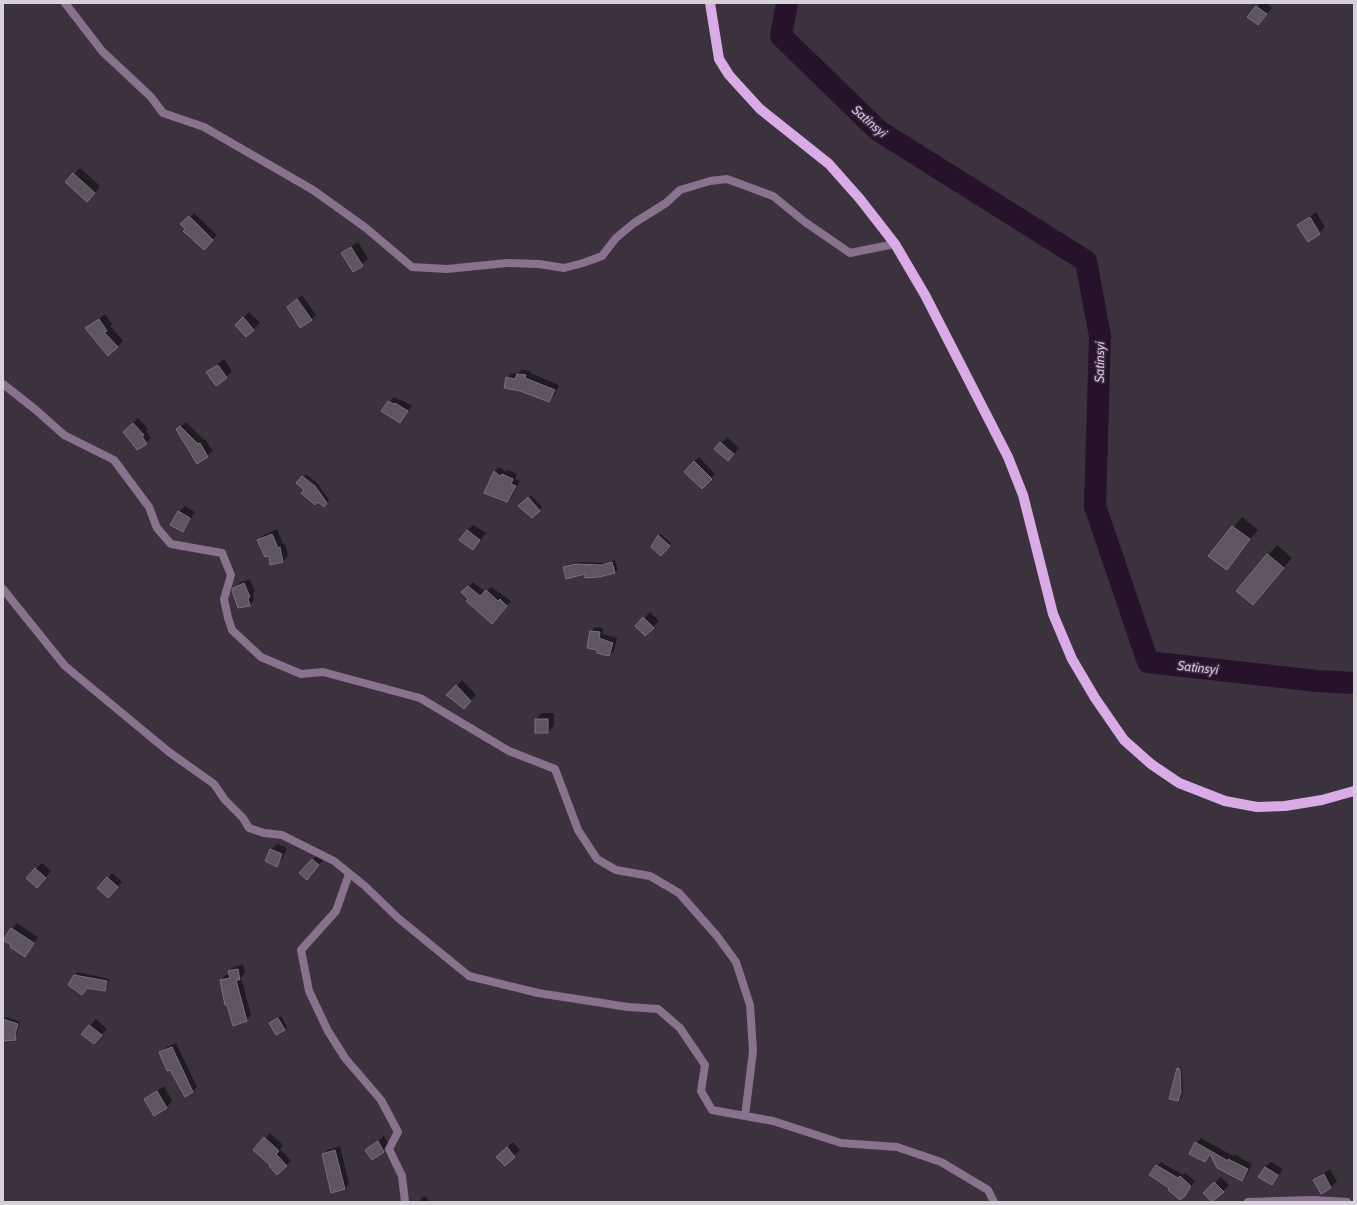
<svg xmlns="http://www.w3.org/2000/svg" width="1357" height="1205" font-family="Cabin,sans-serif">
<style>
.shadow{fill:#0007}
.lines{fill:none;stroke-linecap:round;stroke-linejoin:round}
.river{stroke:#26132b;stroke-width:22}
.building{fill:#5f5562;stroke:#7b707e}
.minor{stroke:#88728e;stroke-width:8}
.primary{stroke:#daace7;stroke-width:10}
.labels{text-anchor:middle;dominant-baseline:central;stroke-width:3;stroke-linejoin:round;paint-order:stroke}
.water-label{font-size:13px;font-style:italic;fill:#dfb8ea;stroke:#3c323e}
</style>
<rect width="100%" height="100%" fill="#3c323e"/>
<!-- shadow -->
<g class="shadow">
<path d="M1261 3H1266L1272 8 1258 24 1257 7Z"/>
<path d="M80 168 100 186 93 195 66 182Z"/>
<path d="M1316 212 1325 227 1319 233 1298 225Z"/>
<path d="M194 213 217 235 204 248 182 224Z"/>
<path d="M358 242 368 259 353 271 342 253Z"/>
<path d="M302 295 316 315 311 320 294 302Z"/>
<path d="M249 312 260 323 246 336 236 325Z"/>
<path d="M105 314 112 324 110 326 123 341 117 347 87 328Z"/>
<path d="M224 359 232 371 226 377 208 372Z"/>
<path d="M522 369 530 371V373L559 385 554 396 549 401 521 390 507 377 512 373 518 374Z"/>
<path d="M394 397 399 400 400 399 412 406 400 422 389 402Z"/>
<path d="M138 418 148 429 146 431 151 438 146 443 129 427Z"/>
<path d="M186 422 204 440 205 439 213 451 197 463 177 430Z"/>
<path d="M727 437 739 448 734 454 721 443Z"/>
<path d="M699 457 715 474 702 488 694 461Z"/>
<path d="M499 467 506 472 508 470 517 474 515 479 520 481 512 496 507 501 485 493 495 471Z"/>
<path d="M306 474 318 484 329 500 324 506 297 483Z"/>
<path d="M531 495 542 507 532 517 520 506Z"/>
<path d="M185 506 195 512 182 531 179 512Z"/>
<path d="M1242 517 1258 530 1226 569 1210 556Z"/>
<path d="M473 525 486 533 473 549 467 530Z"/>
<path d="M277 529 283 544 285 543 288 556 283 561 271 563 269 554 259 540 264 535Z"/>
<path d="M661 534 671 543 661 555 658 536Z"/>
<path d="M1277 545 1292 558 1253 604 1268 555Z"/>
<path d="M615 560 618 570 615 572 599 576 564 568 567 565 579 562 605 563Z"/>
<path d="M249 579 255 591 253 593 254 600 249 606 234 589 239 583Z"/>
<path d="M473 582 485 592 491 587 511 601 492 622 463 592Z"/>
<path d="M650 612 659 621 645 635 636 626Z"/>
<path d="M595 627 603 628V634L617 638 614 651 609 655 591 632Z"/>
<path d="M462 680 476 695 469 703 448 695Z"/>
<path d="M542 713H554V726L548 732 536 719Z"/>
<path d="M277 844 287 848 282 859 276 865 271 850Z"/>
<path d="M318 854 324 859 313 872 312 860Z"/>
<path d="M42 863 51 871 43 881 36 869Z"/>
<path d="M112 873 122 882 113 892 108 878Z"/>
<path d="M17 923 38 937 25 955 4 939Z"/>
<path d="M243 965 245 973 241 977 251 1015 246 1021 221 980 226 975H230L229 972 234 967Z"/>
<path d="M78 972 109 979 107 987 104 990 75 975Z"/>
<path d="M3 1016 20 1022 16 1034 14 1037 3 1033Z"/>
<path d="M281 1016 287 1027 285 1029 270 1023Z"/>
<path d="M96 1019 107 1029 94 1043 83 1034Z"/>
<path d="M176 1043 197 1087 193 1091 160 1053 165 1048Z"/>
<path d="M1181 1066 1183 1089 1181 1098 1178 1100V1069Z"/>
<path d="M164 1086 172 1101 167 1107 145 1099Z"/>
<path d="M270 1133 283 1145 280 1149 291 1161 277 1174 271 1165 254 1150Z"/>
<path d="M384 1136 389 1145 372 1158 366 1150Z"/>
<path d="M1201 1138 1233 1156 1234 1154 1252 1164 1247 1175 1241 1180 1211 1154 1205 1161 1196 1143Z"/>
<path d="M513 1142 520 1150 505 1165 503 1151Z"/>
<path d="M340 1146 349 1184 345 1189 323 1154 327 1150Z"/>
<path d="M1161 1162 1183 1175 1185 1173 1195 1181 1185 1196 1171 1188 1157 1166Z"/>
<path d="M1271 1162 1283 1169 1271 1184 1265 1167Z"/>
<path d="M1330 1169 1337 1182 1321 1193 1314 1180Z"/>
<path d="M1221 1177 1229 1185 1213 1201 1204 1193Z"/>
<path d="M424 1196 431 1202H418Z"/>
</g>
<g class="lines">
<!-- river -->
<path class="river" d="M787 3 781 36 879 131 1086 261 1100 336 1095 506 1148 662 1317 681 1354 683"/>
</g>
<!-- building -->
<g class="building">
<path d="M1256 6 1267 14 1258 25 1247 17Z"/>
<path d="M73 173 95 193 87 202 65 182Z"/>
<path d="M189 216 213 240 204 250 183 231 185 229 180 224Z"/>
<path d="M1310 217 1320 234 1308 242 1297 225Z"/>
<path d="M351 247 363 266 353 272 341 253Z"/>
<path d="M297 299 312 320 300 328 287 307Z"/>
<path d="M243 317 254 330 246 337 235 325Z"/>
<path d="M99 319 107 331 104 332 118 347 108 356 85 328Z"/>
<path d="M218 365 227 378 216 386 206 372Z"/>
<path d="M517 374 526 375 525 378 555 390 549 402 520 391 504 388 506 377 515 379Z"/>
<path d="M388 401 394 404 395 403 408 411 400 423 381 411Z"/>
<path d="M133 423 144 435 142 436 147 444 137 450 123 432Z"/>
<path d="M180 426 198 444 200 443 208 457 197 464 176 429Z"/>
<path d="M720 442 734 454 728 461 714 449Z"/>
<path d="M694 461 712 479 702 489 684 472Z"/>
<path d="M494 471 500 476 502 474 513 479 511 484 516 486 507 502 484 493Z"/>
<path d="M302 476 315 486 327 503 324 507 318 502 315 505 301 493 304 490 296 483Z"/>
<path d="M528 497 540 511 532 518 518 506Z"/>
<path d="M178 511 190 518 183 532 170 525Z"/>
<path d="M1232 526 1250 539 1227 570 1208 556Z"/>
<path d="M467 530 480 540 473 550 459 540Z"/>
<path d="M272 534 278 548 280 547 283 562 270 565 269 556 265 557 257 540Z"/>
<path d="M658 535 670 546 661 556 651 547Z"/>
<path d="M1267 554 1284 568 1253 605 1236 591Z"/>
<path d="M612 562 615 573 599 577 585 578V574L566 579 563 567 576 564 601 565Z"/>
<path d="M244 583 250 597 248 598 250 606 238 608 232 591 233 588Z"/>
<path d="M468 586 480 596 486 590 498 601 500 599 507 606 492 624 466 601 468 599 461 592Z"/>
<path d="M643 617 654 628 645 636 635 626Z"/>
<path d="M590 631 600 632 599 638 613 643 609 656 597 653V650L587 648Z"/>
<path d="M456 685 471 701 464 709 446 695Z"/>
<rect x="535" y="719" width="13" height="14"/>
<path d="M270 849 282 854 277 867 265 861Z"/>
<path d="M312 859 319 865 307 880 299 873Z"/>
<path d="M35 868 46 878 37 888 26 878Z"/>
<path d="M107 877 118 887 108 898 97 888Z"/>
<path d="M11 928 34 943 25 957 10 947 11 945 3 940Z"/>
<path d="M238 969 240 980H236L247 1021 233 1026 227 1005H225L220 980 230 978 228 971Z"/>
<path d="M74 975 107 981 105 991 87 988 82 995 68 985Z"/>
<path d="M278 1018 285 1030 276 1035 269 1023Z"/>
<path d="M3 1019 18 1024 15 1034 16 1040 3 1041Z"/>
<path d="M89 1025 102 1035 94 1044 81 1034Z"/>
<path d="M172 1047 193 1092 185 1097 170 1070 167 1071 159 1052Z"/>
<path d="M1177 1068 1180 1069 1181 1092 1178 1101 1169 1099Z"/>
<path d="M157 1091 167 1108 154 1116 144 1099Z"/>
<path d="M264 1137 279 1151 276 1154 287 1166 277 1175 269 1166 270 1165 253 1150Z"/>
<path d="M378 1141 384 1152 372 1160 365 1150Z"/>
<path d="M1195 1142 1228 1161V1159L1248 1169 1242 1181 1217 1168 1210 1154 1205 1162 1189 1154Z"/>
<path d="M507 1147 515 1157 505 1166 496 1157Z"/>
<path d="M335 1150 345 1189 331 1193 322 1154Z"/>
<path d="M1156 1165 1178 1178 1180 1176 1191 1186 1185 1196 1180 1200 1168 1190 1169 1188 1149 1175Z"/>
<path d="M1265 1167 1278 1175 1272 1185 1258 1177Z"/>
<path d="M1324 1174 1331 1188 1321 1194 1313 1180Z"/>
<path d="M1214 1182 1224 1192 1212 1202 1203 1193Z"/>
</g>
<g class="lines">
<!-- minor -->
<g class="minor">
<path d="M65 3 102 51 151 97 163 113 204 127 313 190 366 228 412 267 447 269 507 263 539 264 564 268 583 263 602 256 616 238 634 223 666 203 680 190 710 181 727 179 773 196 805 222 850 253 895 244"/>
<path d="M3 384 36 410 64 435 114 460 149 507 157 528 171 544 222 553 231 575 224 599 228 618 232 630 261 657 301 674 323 672 420 698 509 751 555 769 578 830 597 859 616 870 650 876 679 893 717 936 736 962 750 1005 753 1051 745 1116"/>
<path d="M3 589 65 666 169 752 214 784 225 800 243 818 249 828 264 833 282 835 334 861 365 886 398 918 469 976 538 993 628 1007 658 1009 680 1028 705 1065 701 1091 712 1110 773 1121 841 1143 897 1147 941 1162 988 1190 994 1202"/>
<path d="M349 874 336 911 301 950 309 991 328 1031 345 1058 381 1100 398 1132 389 1149 402 1176 405 1202"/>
<path d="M1248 1202 1313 1200 1347 1202"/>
</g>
<!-- primary -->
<path class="primary" d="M710 3 719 59 729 75 760 109 829 164 860 199 895 244 925 295 1008 457 1023 495 1053 614 1072 659 1095 698 1124 740 1151 764 1179 783 1225 801 1257 807 1285 806 1322 800 1354 791"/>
</g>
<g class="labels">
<!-- water labels -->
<g class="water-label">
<text transform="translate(870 121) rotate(41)">Satinsyi</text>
<text transform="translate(1099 362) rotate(-89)">Satinsyi</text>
<text transform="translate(1198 667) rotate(6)">Satinsyi</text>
</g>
</g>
<!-- border -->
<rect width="1357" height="1205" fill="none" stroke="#d6d0d8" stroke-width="8"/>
</svg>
